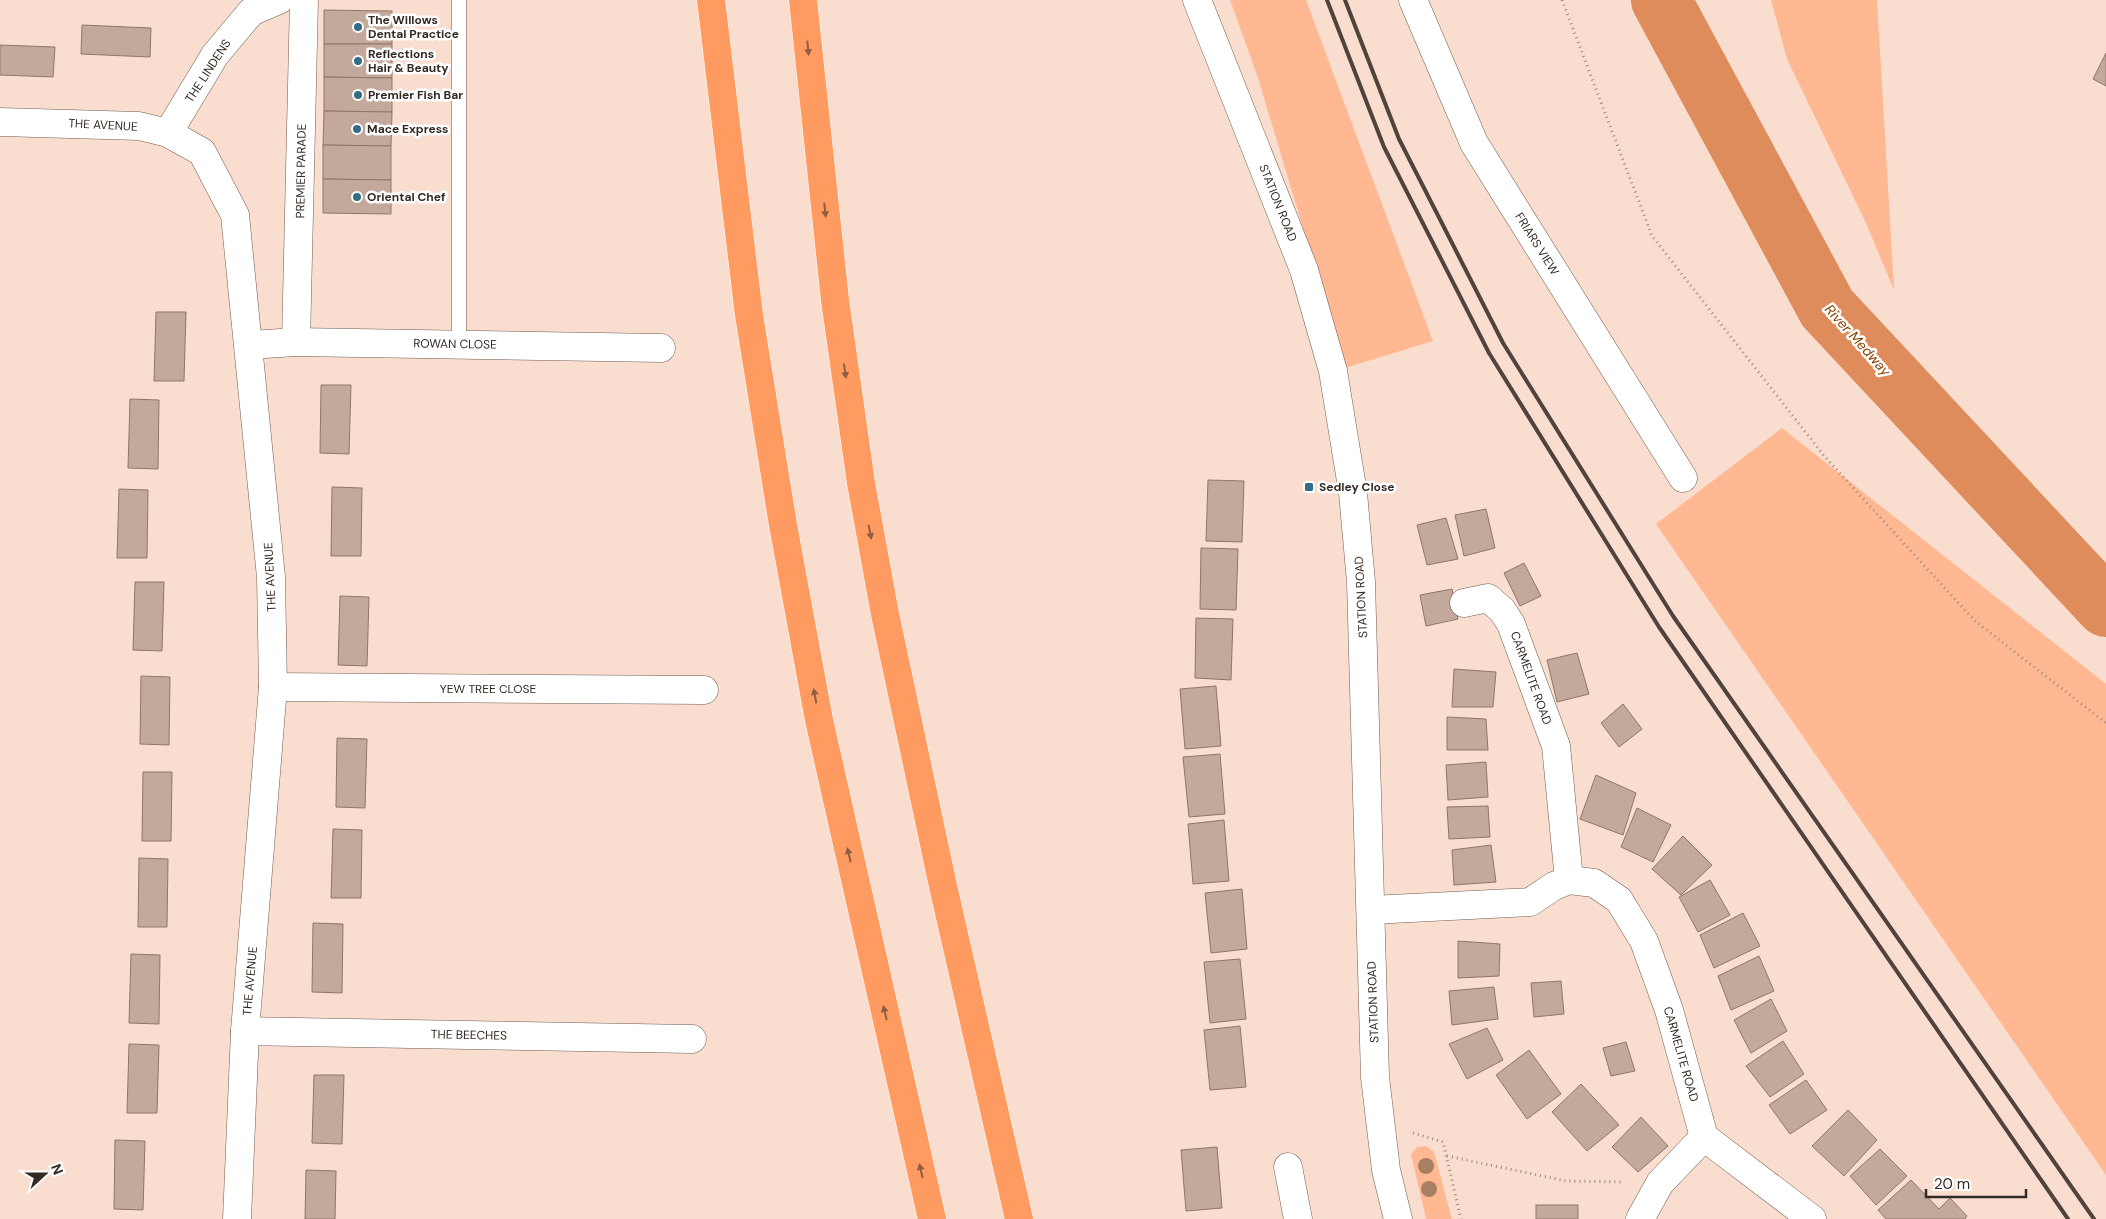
<svg xmlns="http://www.w3.org/2000/svg" width="2106" height="1219" font-family="'DM Sans',sans-serif">
<style>
.green{fill:#ffb892}
.lines{fill:none;stroke-linecap:round;stroke-linejoin:round}
.river{stroke:#df8c5c;stroke-width:60}
.building{fill:#c3a99c;stroke:#8e7669}
.lane-casing{stroke:#725b4f;stroke-width:15}
.street-casing{stroke:#725b4f;stroke-width:29}
.secondary-casing{stroke:#725b4f;stroke-width:29}
.highway-casing{stroke:#fff;stroke-width:29}
.path{stroke:#9c897f;stroke-width:3;stroke-dasharray:1 4;stroke-linecap:butt}
.lane{stroke:#fff;stroke-width:14}
.street{stroke:#fff;stroke-width:28}
.secondary{stroke:#fff;stroke-width:28}
.highway{stroke:#ff9b60;stroke-width:28}
.rail{stroke:#4f433c;stroke-width:4}
.tree{fill:#a87e64}
.oneway{fill:#8f5d3f}
.poi-dot{fill:#346c86;stroke:#fff;stroke-width:2}
.labels{text-anchor:middle;dominant-baseline:central;stroke-width:5;stroke-linejoin:round;paint-order:stroke}
.poi-label{font-size:12px;font-weight:bold;fill:#342a24;stroke:#fff;text-anchor:start}
.street-label{font-size:12px;fill:#342a24;stroke:#fff}
.water-label{font-size:14px;font-style:italic;fill:#893e01;stroke:#fff}
</style>
<rect width="100%" height="100%" fill="#f9ded0"/>
<!-- green -->
<g class="green">
<path d="M1230 0H1306L1433 341 1345 368 1258 78Z"/>
<path d="M1771 0H1877L1894 290 1866 223 1787 59Z"/>
<path d="M1782 428 2106 684V1175L1656 524Z"/>
<path d="M1426 1146 1434 1152 1452 1219H1426L1411 1154 1417 1147Z"/>
</g>
<g class="lines">
<!-- river -->
<path class="river" d="M1661 0 1827 308 2106 607"/>
</g>
<!-- building -->
<g class="building">
<path d="M324 10 392 11V44H324Z"/>
<path d="M82 25 151 28 150 57 81 54Z"/>
<path d="M324 44H392V78L324 77Z"/>
<path d="M0 45 55 47 53 77 0 75Z"/>
<path d="M2106 53V86L2093 79Z"/>
<path d="M324 77 392 78V112L324 111Z"/>
<path d="M324 111 392 112 391 146 323 145Z"/>
<path d="M323 145 391 146V180L323 179Z"/>
<path d="M323 179 391 180V214L323 213Z"/>
<path d="M156 312H186L184 381H154Z"/>
<path d="M321 385H351L349 454 320 453Z"/>
<path d="M130 399 159 400 158 469 128 468Z"/>
<path d="M1208 480 1244 481 1242 542 1206 541Z"/>
<path d="M332 487 362 488 361 556H331Z"/>
<path d="M119 489 148 490 147 558H117Z"/>
<path d="M1486 509 1495 548 1464 556 1455 515Z"/>
<path d="M1446 518 1458 559 1427 565 1417 525Z"/>
<path d="M1201 548 1238 549 1236 610 1200 609Z"/>
<path d="M1524 563 1541 596 1520 606 1504 573Z"/>
<path d="M135 582H164L162 651 133 650Z"/>
<path d="M1452 589 1458 619 1426 626 1420 595Z"/>
<path d="M340 596 369 597 367 666 338 665Z"/>
<path d="M1196 618 1233 619 1231 680 1195 678Z"/>
<path d="M1577 653 1589 694 1557 702 1547 660Z"/>
<path d="M1454 669 1496 672 1493 707H1452Z"/>
<path d="M141 676 170 677 169 745 140 744Z"/>
<path d="M1216 686 1221 746 1185 749 1180 689Z"/>
<path d="M1623 704 1642 729 1619 747 1601 723Z"/>
<path d="M1447 717 1486 719 1488 750H1447Z"/>
<path d="M337 738 367 739 365 808 336 807Z"/>
<path d="M1220 754 1225 814 1189 817 1183 757Z"/>
<path d="M1486 762 1488 797 1448 800 1446 765Z"/>
<path d="M143 772H172L171 841H142Z"/>
<path d="M1596 775 1636 793 1623 835 1580 819Z"/>
<path d="M1488 806 1490 837 1449 839 1447 807Z"/>
<path d="M1637 808 1671 825 1653 862 1621 847Z"/>
<path d="M1224 820 1229 881 1193 884 1188 824Z"/>
<path d="M333 829 362 830 361 898H331Z"/>
<path d="M1683 836 1712 865 1681 895 1652 869Z"/>
<path d="M1491 845 1496 882 1454 885 1452 850Z"/>
<path d="M139 858 168 859 167 927H138Z"/>
<path d="M1710 880 1730 915 1698 932 1679 897Z"/>
<path d="M1242 889 1247 949 1211 953 1205 893Z"/>
<path d="M1743 913 1760 946 1714 968 1700 935Z"/>
<path d="M313 923 343 924 342 993 312 992Z"/>
<path d="M1458 941 1500 944 1499 976 1458 978Z"/>
<path d="M131 954 160 955 159 1024 129 1023Z"/>
<path d="M1759 956 1774 991 1731 1010 1718 976Z"/>
<path d="M1240 959 1246 1019 1210 1023 1204 962Z"/>
<path d="M1561 981 1564 1014 1534 1017 1531 983Z"/>
<path d="M1494 987 1498 1019 1452 1025 1449 991Z"/>
<path d="M1771 999 1787 1031 1751 1053 1734 1020Z"/>
<path d="M1240 1026 1246 1087 1210 1090 1204 1030Z"/>
<path d="M1487 1028 1503 1060 1467 1079 1449 1044Z"/>
<path d="M1783 1041 1804 1074 1770 1097 1746 1066Z"/>
<path d="M1626 1042 1635 1071 1611 1076 1603 1048Z"/>
<path d="M129 1044 159 1045 157 1113H127Z"/>
<path d="M1529 1050 1561 1094 1527 1119 1496 1075Z"/>
<path d="M314 1075H344L342 1144 312 1143Z"/>
<path d="M1806 1080 1827 1110 1790 1134 1769 1105Z"/>
<path d="M1581 1084 1619 1125 1587 1151 1552 1112Z"/>
<path d="M1848 1110 1877 1140 1844 1176 1812 1146Z"/>
<path d="M1641 1117 1668 1146 1638 1172 1612 1147Z"/>
<path d="M115 1140 145 1141 143 1210 114 1209Z"/>
<path d="M1217 1147 1222 1208 1186 1211 1181 1150Z"/>
<path d="M1880 1149 1907 1176 1876 1205 1850 1176Z"/>
<path d="M306 1170 336 1171 335 1219H305Z"/>
<path d="M1911 1180 1939 1209 1950 1198 1967 1216 1965 1219H1886L1878 1210Z"/>
<rect x="1536" y="1205" width="42" height="14"/>
</g>
<g class="lines">
<!-- lane casing -->
<g class="lane-casing">
<path id="lane" d="M459 0V343"/>
</g>
<!-- street casing -->
<g class="street-casing">
<g id="street">
<path d="M1413 0 1474 143 1683 478"/>
<path d="M0 122 139 126 168 133 202 152 235 215 271 577 273 687 245 1031 237 1219"/>
<path d="M168 133 215 55 251 12 279 0"/>
<path d="M296 342 304 0"/>
<path d="M249 345 296 342 661 348"/>
<path d="M1464 603 1488 598 1502 610 1511 624 1556 746 1569 880"/>
<path d="M273 687 704 690"/>
<path d="M1371 910 1530 902 1554 886 1569 880 1594 883 1619 900 1644 941 1669 1010 1704 1137 1812 1219"/>
<path d="M245 1031 692 1039"/>
<path d="M1288 1167 1298 1219"/>
<path d="M1640 1219 1660 1183 1704 1137"/>
</g>
</g>
<!-- secondary casing -->
<g class="secondary-casing">
<path id="secondary" d="M1197 0 1304 270 1333 371 1353 493 1361 582 1375 1077 1386 1170 1398 1219"/>
</g>
<!-- highway casing -->
<g class="highway-casing">
<g id="highway">
<path d="M711 0 749 315 783 525 819 720 932 1219"/>
<path d="M803 0 835 300 861 483 885 614 943 886 1019 1219"/>
</g>
</g>
<!-- path -->
<g class="path">
<path d="M1562 0 1652 236 1825 457 1975 621 2106 723"/>
<path d="M1413 1133 1443 1142 1461 1219"/>
<path d="M1447 1156 1566 1181 1624 1182"/>
</g>
<!-- lane -->
<use href="#lane" class="lane"/>
<!-- street -->
<use href="#street" class="street"/>
<!-- secondary -->
<use href="#secondary" class="secondary"/>
<!-- highway -->
<use href="#highway" class="highway"/>
<!-- rail -->
<g class="rail">
<path d="M1327 0 1384 147 1489 353 1659 627 2068 1219"/>
<path d="M1345 0 1399 139 1503 343 1673 616 2094 1219"/>
</g>
</g>
<!-- trees -->
<g class="tree">
<circle cx="1426" cy="1166" r="8"/>
<circle cx="1429" cy="1189" r="8"/>
</g>
<!-- one-way arrows -->
<defs><path id="oneway-solid" d="M-6-.8H1V-3.2L6.5 0L1 3.2V.8H-6Z" transform="scale(1.25)"/></defs>
<g class="oneway">
<use href="#oneway-solid" transform="translate(808 48) rotate(84)"/>
<use href="#oneway-solid" transform="translate(825 210) rotate(84)"/>
<use href="#oneway-solid" transform="translate(845 371) rotate(82)"/>
<use href="#oneway-solid" transform="translate(870 532) rotate(79)"/>
<use href="#oneway-solid" transform="translate(815 696) rotate(-100)"/>
<use href="#oneway-solid" transform="translate(849 855) rotate(-103)"/>
<use href="#oneway-solid" transform="translate(885 1013) rotate(-103)"/>
<use href="#oneway-solid" transform="translate(921 1171) rotate(-103)"/>
</g>
<!-- markers -->
<g class="poi-dot">
<circle cx="358" cy="27" r="5"/>
<circle cx="358" cy="61" r="5"/>
<circle cx="358" cy="95" r="5"/>
<circle cx="357" cy="129" r="5"/>
<circle cx="357" cy="197" r="5"/>
<rect x="1304" y="482" width="10" height="10" rx="2.5"/>
</g>
<g class="labels">
<!-- poi labels -->
<g class="poi-label">
<text x="368" y="20">The Willows<tspan x="368" dy="14">Dental Practice</tspan></text>
<text x="368" y="54">Reflections<tspan x="368" dy="14">Hair &amp; Beauty</tspan></text>
<text x="368" y="95">Premier Fish Bar</text>
<text x="367" y="129">Mace Express</text>
<text x="367" y="197">Oriental Chef</text>
<text x="1319" y="487">Sedley Close</text>
</g>
<!-- street labels -->
<g class="street-label">
<text transform="translate(208 71) rotate(-57)">THE LINDENS</text>
<text transform="translate(103 125) rotate(3)">THE AVENUE</text>
<text transform="translate(301 171) rotate(-89)">PREMIER PARADE</text>
<text transform="translate(1278 203) rotate(68)">STATION ROAD</text>
<text transform="translate(1537 244) rotate(58)">FRIARS VIEW</text>
<text transform="translate(455 344) rotate(1)">ROWAN CLOSE</text>
<text transform="translate(270 577) rotate(-93)">THE AVENUE</text>
<text transform="translate(1361 597) rotate(-93)">STATION ROAD</text>
<text transform="translate(1531 678) rotate(70)">CARMELITE ROAD</text>
<text x="488" y="689">YEW TREE CLOSE</text>
<text transform="translate(250 981) rotate(-85)">THE AVENUE</text>
<text transform="translate(1373 1002) rotate(-92)">STATION ROAD</text>
<text transform="translate(469 1035) rotate(1)">THE BEECHES</text>
<text transform="translate(1681 1054) rotate(74)">CARMELITE ROAD</text>
</g>
<!-- water labels -->
<g class="water-label">
<text transform="translate(1858 340) rotate(48)">River Medway</text>
</g>
</g>
<!-- north arrow -->
<g transform="translate(45 1174) rotate(69)" stroke="#ffffff" stroke-width="4" paint-order="stroke">
<path d="M0-4L9 19L0 12L-9 19Z" fill="#342a24"/>
<text y="-8" font-size="14" font-weight="bold" text-anchor="middle" fill="#342a24">N</text>
</g>
<!-- scale -->
<path d="M1926 1189v8h100v-8" fill="none" stroke="#342a24" stroke-width="2.5"/>
<text x="1934" y="1189" font-size="15" fill="#342a24" stroke="#ffffff" stroke-width="4" paint-order="stroke">20 m</text>
</svg>
